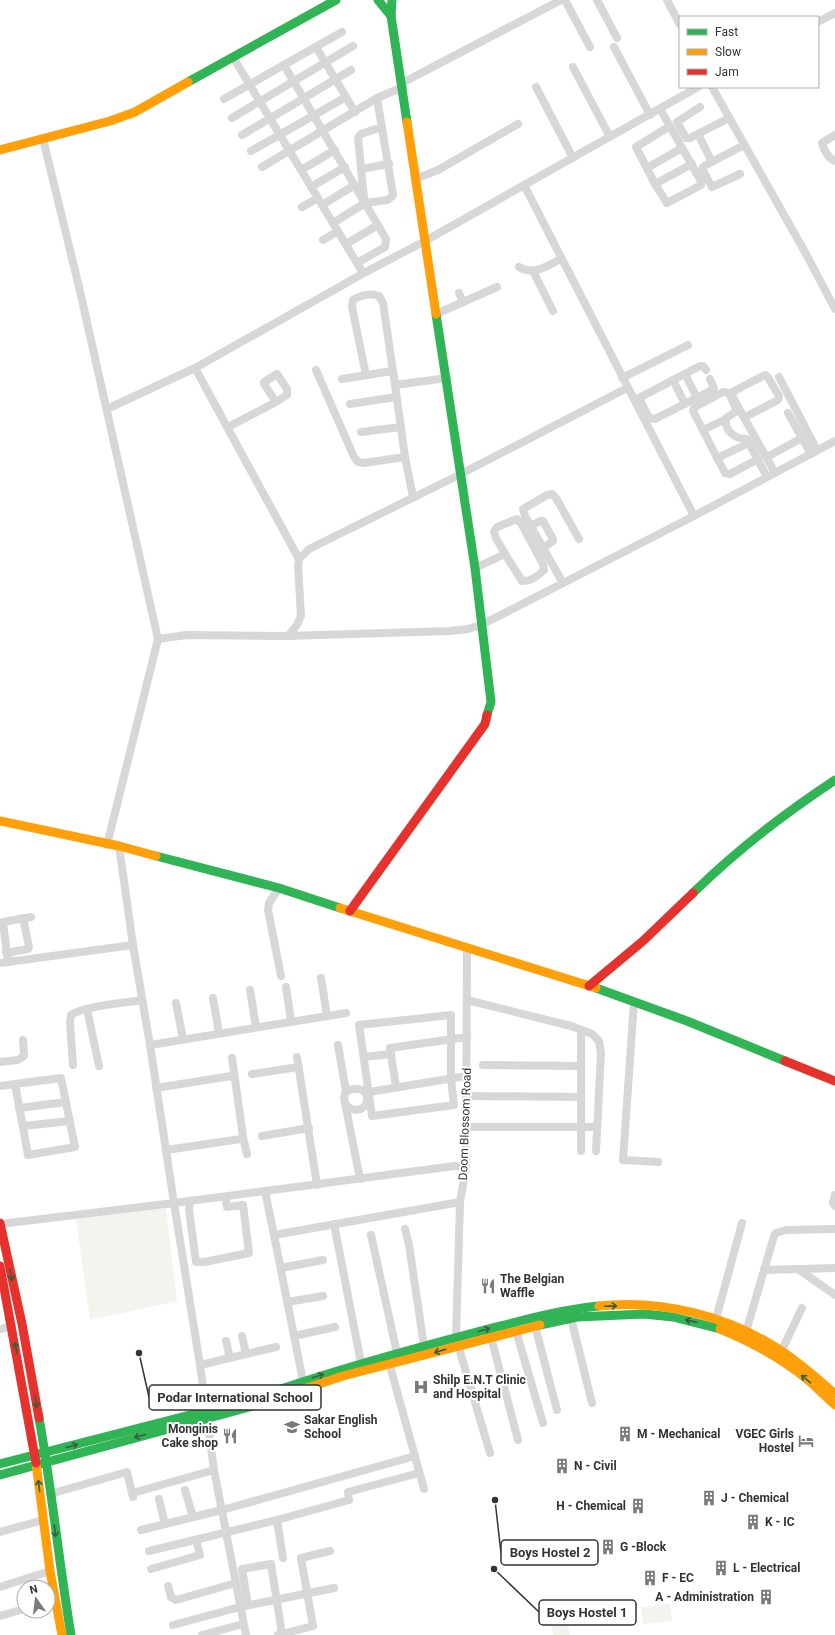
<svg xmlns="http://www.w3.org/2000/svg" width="835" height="1635" font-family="Roboto,sans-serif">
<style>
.green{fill:#f1f5ed}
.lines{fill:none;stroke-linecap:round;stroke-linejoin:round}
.street{stroke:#d7d7d7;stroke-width:8}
.fast{stroke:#30b455;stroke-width:9}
.slow{stroke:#ff9f0a;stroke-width:9}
.jam{stroke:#e5322d;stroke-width:9}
.oneway{stroke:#32603f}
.labels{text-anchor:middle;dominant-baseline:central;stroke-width:4;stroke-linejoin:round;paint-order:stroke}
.street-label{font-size:12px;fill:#333;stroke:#fff}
.poi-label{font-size:12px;font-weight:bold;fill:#333;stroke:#fff;text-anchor:start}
.leader{fill:none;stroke:#333;stroke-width:1.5}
.callout-dot{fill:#333;stroke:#fff;stroke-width:1.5}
.callout{fill:#fff;stroke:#333;stroke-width:1.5}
.callout-label{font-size:13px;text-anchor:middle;font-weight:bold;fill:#333}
</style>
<rect width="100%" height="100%" fill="#fff"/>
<!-- green -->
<g class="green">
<path d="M166 1208 177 1301 90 1320 76 1219Z"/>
<path d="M670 1604 672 1621 643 1624 641 1607Z"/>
<path d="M568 1625 570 1635H553L552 1627Z"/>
</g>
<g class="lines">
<!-- street -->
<g class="street">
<path d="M565 0 590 47"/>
<path d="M597 0 617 38"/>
<path d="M667 0 680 25"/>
<path d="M818 22 835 13"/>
<path d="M316 47 355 112"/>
<path d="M614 47 650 115"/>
<path d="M233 57 363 273"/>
<path d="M284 65 386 239 385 247 357 263"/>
<path d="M573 67 610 137"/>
<path d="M402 83 561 0"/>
<path d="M536 87 573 158"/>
<path d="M712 87 806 254 835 309"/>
<path d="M224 99 342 32"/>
<path d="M700 107 677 122 686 138H690L729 118"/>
<path d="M660 109C674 133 687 157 701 181V185L667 203 655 184 636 147 670 126"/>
<path d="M232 118 353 46"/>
<path d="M698 134 712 162"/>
<path d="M242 135 351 70"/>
<path d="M835 135 822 143C823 149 829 159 835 161"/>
<path d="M43 139 80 291 158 639"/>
<path d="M251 151 346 97"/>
<path d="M262 167 377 98 403 87"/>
<path d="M647 168 682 148"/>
<path d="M361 169 389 164"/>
<path d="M301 170 335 150"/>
<path d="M740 174 712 187 702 169 704 166 744 145"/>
<path d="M415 179 438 170 518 124"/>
<path d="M655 184 692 164"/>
<path d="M524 185 694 516"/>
<path d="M311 187 345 167"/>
<path d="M364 198 358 138 361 134 382 127"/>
<path d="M322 205 355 185"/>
<path d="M302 207 318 198"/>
<path d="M333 223 365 203 388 200 393 195 377 98"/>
<path d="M323 240 338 231"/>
<path d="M346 244 378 225"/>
<path d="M519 267C534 276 546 266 561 259"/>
<path d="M533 271 553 311"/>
<path d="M459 293 463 302"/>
<path d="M436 314 497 287"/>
<path d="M316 370 354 457 358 462 364 463 405 457 395 385"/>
<path d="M685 374 697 398"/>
<path d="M366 375 352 307 353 300C361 295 370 293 379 296L383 303 395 385 447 378"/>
<path d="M779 377 817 450"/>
<path d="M622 378 688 345"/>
<path d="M342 379 392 371"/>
<path d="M673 380 685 404"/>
<path d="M639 398 649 418 655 419 712 390 714 388 710 379"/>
<path d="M635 400 700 366H703L706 370"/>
<path d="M350 404 396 397"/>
<path d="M107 409 195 368"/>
<path d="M788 413 811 454"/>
<path d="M745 417 778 400 779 396 767 376 765 375 734 391 732 396 775 473"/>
<path d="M228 427 276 402 287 395V389L277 374 264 382V384L276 402"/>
<path d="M703 430 726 419"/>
<path d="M361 432 401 427"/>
<path d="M405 457 413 497"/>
<path d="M767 457 802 438"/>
<path d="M717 458 749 443"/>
<path d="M758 459 730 474 725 473 693 411 695 407 723 392 729 393 737 411 726 418C724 431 735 439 747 439 754 452 760 464 767 477"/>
<path d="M531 526 540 521H543L553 539V541L543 548"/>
<path d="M299 559 195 368 364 273 425 241 698 87"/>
<path d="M475 568 505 554 496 538 494 532 497 527 517 519 521 523 543 564 544 570C539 575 530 582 522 581L505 554"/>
<path d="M563 583 525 516 523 509 547 495 552 494 556 498 579 539"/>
<path d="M288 636 450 631 468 629 481 625 694 516 835 441"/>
<path d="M107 845 158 639 186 635 288 636 297 625 301 616 298 566 299 559 309 549 461 474 627 388"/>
<path d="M119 846 133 945"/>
<path d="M279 888 269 903 268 910 281 976"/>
<path d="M467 949 466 1167 460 1202 456 1338 490 1453"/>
<path d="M6 953 28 949 29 947 23 918"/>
<path d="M8 962 3 922 31 917"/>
<path d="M0 963 133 945 150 1045 174 1203 454 1166 466 1167"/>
<path d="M321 978 327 1016"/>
<path d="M286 987 291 1021"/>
<path d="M250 990 256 1027"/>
<path d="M213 998 219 1033"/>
<path d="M467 1000 571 1026 592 1034 599 1041 601 1053 596 1151"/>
<path d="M634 1002 623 1160 658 1162"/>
<path d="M176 1003 183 1039"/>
<path d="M87 1009 99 1066"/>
<path d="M451 1015V1079L454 1105 372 1116 359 1025Z"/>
<path d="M150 1045 346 1013"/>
<path d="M338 1045 346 1091 344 1098 360 1179"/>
<path d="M297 1057 317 1185"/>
<path d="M364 1057 391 1054"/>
<path d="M232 1058 235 1079"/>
<path d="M0 1062 18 1060 24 1056 23 1040"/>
<path d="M73 1065 70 1023 71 1015C84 1006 124 1003 142 1000"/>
<path d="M483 1065 581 1066"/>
<path d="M252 1074 299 1067"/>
<path d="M0 1086 15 1084 28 1155 75 1147 61 1078 15 1084"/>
<path d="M396 1087 390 1048 467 1037"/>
<path d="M156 1088 231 1076 235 1079 243 1137 241 1139 166 1150"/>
<path d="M346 1091C358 1086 369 1089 367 1103 362 1111 354 1112 347 1106"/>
<path d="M369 1092 466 1076"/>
<path d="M466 1096 581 1097"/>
<path d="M19 1108 66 1102"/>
<path d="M23 1126 70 1121"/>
<path d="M466 1127H597"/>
<path d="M262 1136 309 1128"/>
<path d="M243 1137 247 1154"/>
<path d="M581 1151V1030"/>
<path d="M265 1191 274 1235 460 1202"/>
<path d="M835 1195 833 1203 835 1206"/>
<path d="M190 1201 189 1210 196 1262H204L249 1253 243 1205 227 1207 225 1197"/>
<path d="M0 1224 174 1203 200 1365 214 1470 246 1635"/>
<path d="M334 1224 361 1363"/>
<path d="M405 1229 409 1245 424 1346"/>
<path d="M274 1235 303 1381"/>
<path d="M371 1235 397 1353"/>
<path d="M281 1268 323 1260"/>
<path d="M798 1269 835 1295"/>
<path d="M764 1270 835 1268"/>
<path d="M287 1302 323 1296"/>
<path d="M571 1318 592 1403"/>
<path d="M716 1319 742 1223"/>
<path d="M535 1326 557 1410"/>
<path d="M0 1329 12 1326"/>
<path d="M516 1331 543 1423"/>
<path d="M746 1332 774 1236 776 1233 786 1230 835 1229"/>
<path d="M242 1336 246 1354"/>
<path d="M294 1336 335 1327"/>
<path d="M491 1337 518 1440"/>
<path d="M226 1341 230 1358"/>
<path d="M781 1352 802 1308"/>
<path d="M388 1359 424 1489"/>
<path d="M200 1365 276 1347"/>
<path d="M185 1490 193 1517"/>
<path d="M136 1492 214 1470"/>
<path d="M50 1494 127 1472 133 1497"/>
<path d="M159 1499 165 1524"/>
<path d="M277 1520 283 1558"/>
<path d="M141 1530 222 1510 415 1456"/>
<path d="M0 1532 43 1520"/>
<path d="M149 1551 277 1520 349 1500 348 1492 419 1473"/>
<path d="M151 1569 200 1555 196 1540"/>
<path d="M168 1586 171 1597 176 1600 236 1583"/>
<path d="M0 1587 50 1571"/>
<path d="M248 1605 242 1569 271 1564 282 1634"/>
<path d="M0 1616 24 1609"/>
<path d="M173 1625 240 1607 334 1588"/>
<path d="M202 1635 243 1624"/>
<path d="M278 1635 313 1626 301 1558 330 1551"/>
</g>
<!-- fast -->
<g class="fast">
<path d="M378 0 391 16 392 0"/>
<path d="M391 16 407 122"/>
<path d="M188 82 336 0"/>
<path d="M436 314 475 568 491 702 487 715"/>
<path d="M156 856 279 888 340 908"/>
<path d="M693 893C736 851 785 813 835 780"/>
<path d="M596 988 687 1021 785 1061"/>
<path d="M540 1325 577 1317 644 1314 673 1317 720 1329"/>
<path d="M272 1392C339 1369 408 1350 477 1332 517 1322 557 1310 599 1306"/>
<path d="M39 1418C52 1490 59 1563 71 1635"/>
<path d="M0 1464 248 1400"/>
<path d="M0 1475 253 1406"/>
</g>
<!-- slow -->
<g class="slow">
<path d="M407 122 436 314"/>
<path d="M0 150 110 121 135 112 188 82"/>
<path d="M0 821 119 846 156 856"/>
<path d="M340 908 596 988"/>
<path d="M599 1306C661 1299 728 1316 780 1350 800 1363 817 1378 835 1394"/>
<path d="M720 1329C749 1341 783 1359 808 1380 817 1388 826 1397 835 1405"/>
<path d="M253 1406 343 1376 540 1325"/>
<path d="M36 1463 50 1571 62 1635"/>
</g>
<!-- jam -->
<g class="jam">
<path d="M350 911 485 724 487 715"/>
<path d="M589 986 643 941 693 893"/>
<path d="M785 1061 835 1081"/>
<path d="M0 1223 22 1324 39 1418"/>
<path d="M0 1266 36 1463"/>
</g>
</g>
<!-- one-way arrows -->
<defs><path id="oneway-shaft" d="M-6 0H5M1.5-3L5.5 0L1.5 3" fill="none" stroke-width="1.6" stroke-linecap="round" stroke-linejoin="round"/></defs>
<g class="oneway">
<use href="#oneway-shaft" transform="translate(11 1275) rotate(77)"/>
<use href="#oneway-shaft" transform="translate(611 1306) rotate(-2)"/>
<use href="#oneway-shaft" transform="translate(691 1321) rotate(-167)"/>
<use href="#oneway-shaft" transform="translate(484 1330) rotate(-15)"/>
<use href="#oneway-shaft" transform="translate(16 1348) rotate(-100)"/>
<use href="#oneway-shaft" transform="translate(440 1351) rotate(164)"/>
<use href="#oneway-shaft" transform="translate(318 1376) rotate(-18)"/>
<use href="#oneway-shaft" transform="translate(806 1379) rotate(-141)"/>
<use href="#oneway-shaft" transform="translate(36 1402) rotate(80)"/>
<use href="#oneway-shaft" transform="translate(140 1436) rotate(165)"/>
<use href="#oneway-shaft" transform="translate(72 1446) rotate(-15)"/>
<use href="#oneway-shaft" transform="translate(39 1486) rotate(-97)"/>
<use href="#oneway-shaft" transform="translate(55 1531) rotate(83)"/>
</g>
<!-- icons -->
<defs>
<g id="restaurant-bare" transform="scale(1.2)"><path d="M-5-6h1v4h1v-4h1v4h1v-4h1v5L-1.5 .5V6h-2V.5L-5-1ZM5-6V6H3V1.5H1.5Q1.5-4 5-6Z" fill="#7a7a7a" stroke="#fff" stroke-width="2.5" paint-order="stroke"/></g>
<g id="hospital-bare" transform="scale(1.2)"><path d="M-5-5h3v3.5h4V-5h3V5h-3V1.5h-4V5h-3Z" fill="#7a7a7a" stroke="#fff" stroke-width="2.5" paint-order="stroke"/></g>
<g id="school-bare" transform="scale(1.2)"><path d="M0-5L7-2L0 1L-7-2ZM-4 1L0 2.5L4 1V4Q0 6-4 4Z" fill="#7a7a7a" stroke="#fff" stroke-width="2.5" paint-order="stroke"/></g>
<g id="building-bare" transform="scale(1.2)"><path d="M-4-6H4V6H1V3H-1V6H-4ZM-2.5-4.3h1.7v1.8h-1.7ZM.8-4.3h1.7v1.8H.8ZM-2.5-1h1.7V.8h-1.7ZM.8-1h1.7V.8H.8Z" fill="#7a7a7a" stroke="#fff" stroke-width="2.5" paint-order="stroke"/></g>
<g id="hotel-bare" transform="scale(1.2)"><path d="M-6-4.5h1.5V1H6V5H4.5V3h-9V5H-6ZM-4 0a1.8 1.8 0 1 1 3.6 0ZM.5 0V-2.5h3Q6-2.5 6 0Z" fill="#7a7a7a" stroke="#fff" stroke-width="2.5" paint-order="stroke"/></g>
</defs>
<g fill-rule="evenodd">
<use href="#restaurant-bare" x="488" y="1286"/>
<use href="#hospital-bare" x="421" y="1387"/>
<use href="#school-bare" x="292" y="1427"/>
<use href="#building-bare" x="625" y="1434"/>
<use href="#restaurant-bare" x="230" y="1436"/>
<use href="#hotel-bare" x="806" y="1441"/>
<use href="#building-bare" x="562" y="1466"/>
<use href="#building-bare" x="709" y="1498"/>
<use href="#building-bare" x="638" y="1506"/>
<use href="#building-bare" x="753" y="1522"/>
<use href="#building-bare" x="608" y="1547"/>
<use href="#building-bare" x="721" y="1568"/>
<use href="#building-bare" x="650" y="1578"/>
<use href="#building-bare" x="766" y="1597"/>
</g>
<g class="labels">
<!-- street labels -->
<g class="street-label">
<text transform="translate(465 1124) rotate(-88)">Doom Blossom Road</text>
</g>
<!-- poi labels -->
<g class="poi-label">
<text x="500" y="1279">The Belgian<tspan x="500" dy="14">Waffle</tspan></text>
<text x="433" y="1380">Shilp E.N.T Clinic<tspan x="433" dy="14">and Hospital</tspan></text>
<text x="304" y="1420">Sakar English<tspan x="304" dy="14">School</tspan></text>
<text x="218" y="1429" text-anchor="end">Monginis<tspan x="218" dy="14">Cake shop</tspan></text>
<text x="637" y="1434">M - Mechanical</text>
<text x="794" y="1434" text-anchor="end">VGEC Girls<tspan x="794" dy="14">Hostel</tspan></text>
<text x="574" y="1466">N - Civil</text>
<text x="721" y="1498">J - Chemical</text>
<text x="626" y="1506" text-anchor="end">H - Chemical</text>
<text x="765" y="1522">K - IC</text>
<text x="620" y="1547">G -Block</text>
<text x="733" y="1568">L - Electrical</text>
<text x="662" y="1578">F - EC</text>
<text x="754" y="1597" text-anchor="end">A - Administration</text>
</g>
</g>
<!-- callouts -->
<path class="leader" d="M139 1353L149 1397M495 1500L501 1553M494 1569L539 1612"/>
<g class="callout-dot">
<circle cx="139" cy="1353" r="4"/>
<circle cx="495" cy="1500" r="4"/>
<circle cx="494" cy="1569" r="4"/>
</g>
<g class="callout">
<rect x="149" y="1385" width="172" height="25" rx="4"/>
<rect x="501" y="1540" width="97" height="25" rx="4"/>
<rect x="539" y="1600" width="97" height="25" rx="4"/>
</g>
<g class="callout-label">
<text x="235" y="1402">Podar International School</text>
<text x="550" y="1557">Boys Hostel 2</text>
<text x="587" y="1617">Boys Hostel 1</text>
</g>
<!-- legend -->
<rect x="679" y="16" width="140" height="72" fill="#ffffff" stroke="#adadad"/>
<rect x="687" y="29" width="20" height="6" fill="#30b455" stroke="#adadad"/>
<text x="715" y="36" font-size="12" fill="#333333">Fast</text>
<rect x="687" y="49" width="20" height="6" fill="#ff9f0a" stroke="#adadad"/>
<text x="715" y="56" font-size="12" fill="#333333">Slow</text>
<rect x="687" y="69" width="20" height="6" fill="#e5322d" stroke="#adadad"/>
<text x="715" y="76" font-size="12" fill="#333333">Jam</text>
<!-- north arrow -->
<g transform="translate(36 1599) rotate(346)"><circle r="19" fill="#ffffff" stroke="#adadad"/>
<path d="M0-3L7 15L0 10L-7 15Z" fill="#7a7a7a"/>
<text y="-6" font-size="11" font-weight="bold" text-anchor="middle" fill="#333333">N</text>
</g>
</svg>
